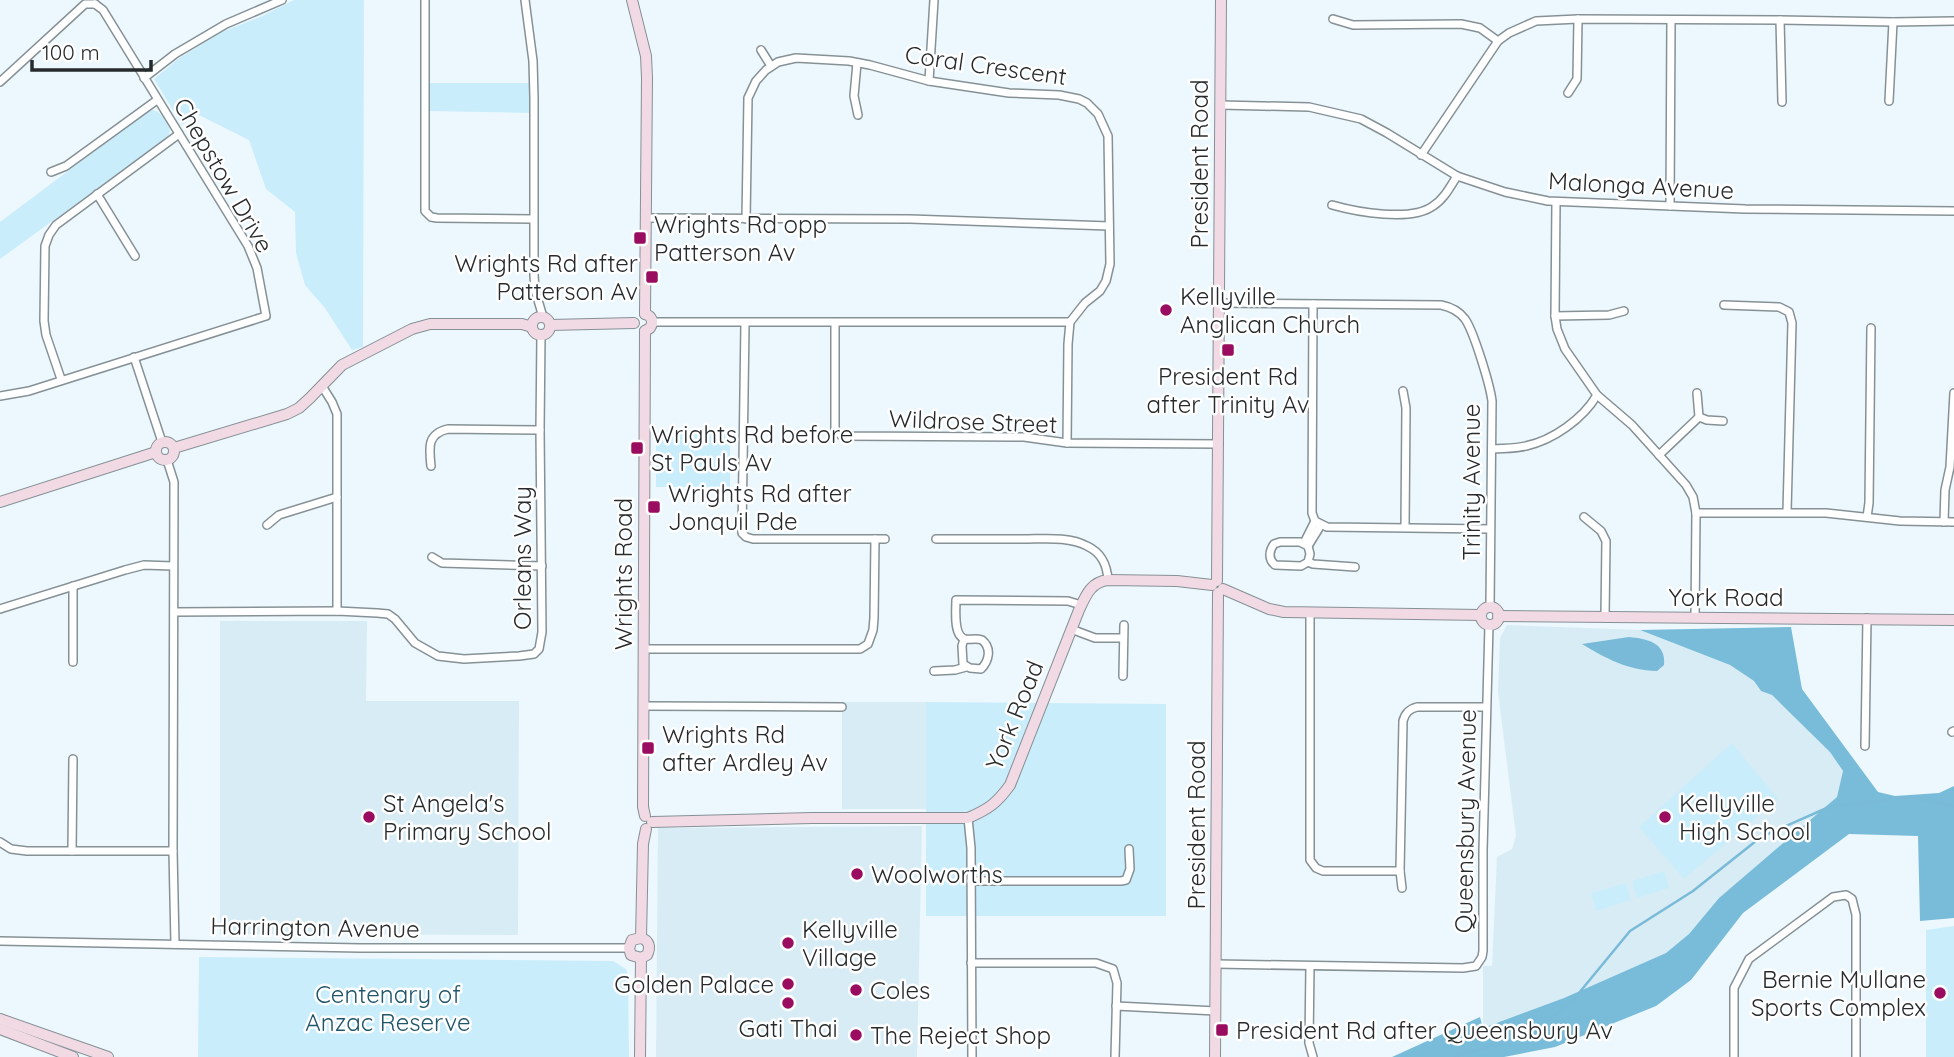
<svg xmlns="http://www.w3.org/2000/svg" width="1954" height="1057" font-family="Quicksand,sans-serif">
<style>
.built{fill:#d8ecf5}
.green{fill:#caedfc}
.forest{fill:#79bcd9}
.water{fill:#78bad7}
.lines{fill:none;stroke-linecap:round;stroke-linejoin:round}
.stream{stroke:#78bad7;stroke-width:2.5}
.street-casing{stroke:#869196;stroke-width:10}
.secondary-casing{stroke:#869196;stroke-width:12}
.street{stroke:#fff;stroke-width:7}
.secondary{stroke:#f1dae4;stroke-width:10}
.poi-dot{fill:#990c5f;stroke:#fff;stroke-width:2.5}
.labels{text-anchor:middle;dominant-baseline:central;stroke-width:5;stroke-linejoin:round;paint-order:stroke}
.street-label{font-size:24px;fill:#272b2d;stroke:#fff}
.poi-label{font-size:24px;fill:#272b2d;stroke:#fff;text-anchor:start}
.park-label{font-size:24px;fill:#20566b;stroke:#fff}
</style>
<rect width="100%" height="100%" fill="#ecf8fd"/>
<!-- built -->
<g class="built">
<path d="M220 621H367L366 701H519L518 935 220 934Z"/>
<path d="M1507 625 1640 630 1730 665 1754 681 1761 691 1772 695 1828 748 1843 772 1838 797 1719 898 1689 934 1666 953 1564 998 1483 1028V966H1492L1497 857 1512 849 1516 836 1498 692 1500 638Z"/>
<rect x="842" y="702" width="84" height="107"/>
<path d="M922 826 917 1057H656L658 828Z"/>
</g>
<!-- green -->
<g class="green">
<path d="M294 0H364L363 347 352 350 325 308 305 285 296 253 295 212 266 189 249 140 197 114 182 125 154 79 178 59 222 32 260 17Z"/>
<path d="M429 83H531L529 113 429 111Z"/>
<path d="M152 110C163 112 167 122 170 131L168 137 0 259V222L147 112Z"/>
<path d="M730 430V487H656V431Z"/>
<path d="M926 702 1166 704V916H926Z"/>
<path d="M1732 743 1778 799 1684 879 1639 827Z"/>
<path d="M1664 871 1669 888 1637 898 1632 881Z"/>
<path d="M1626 883 1631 900 1596 911 1591 893Z"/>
<path d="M1954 926V1057H1926V930Z"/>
<path d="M199 957 613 961 626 969 628 975 629 1057H198Z"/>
</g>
<!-- forest -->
<path class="forest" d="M1791 627 1802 689 1878 792 1895 796 1939 793 1954 786V918L1920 921 1918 836 1849 834 1743 913 1691 980 1656 1006 1555 1047 1504 1057H1392L1480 1017 1483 1028 1564 998 1666 953 1689 934 1719 898 1837 797 1843 771 1830 752 1772 695 1761 691 1754 681 1730 665 1640 630Z"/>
<!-- water -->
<path class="water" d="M1629 637C1647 639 1666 642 1664 665L1657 671C1627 670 1607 659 1582 644Z"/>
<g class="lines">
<!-- stream -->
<path class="stream" d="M1454 1057 1535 1033 1574 999 1630 931 1693 891 1761 837 1829 807 1911 797 1954 806"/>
<!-- street casing -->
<g class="street-casing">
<g id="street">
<path d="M425 0V211L431 217 437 218 533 219"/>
<path d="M525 0 533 61 534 98V275L535 290 543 317"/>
<path d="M1333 19 1353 25 1461 24 1480 28 1498 41"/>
<path d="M1780 20 1782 102"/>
<path d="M761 50 771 66"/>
<path d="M857 63 854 96 858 115"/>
<path d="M144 78 175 54 226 24 282 0"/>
<path d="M929 81 934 0"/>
<path d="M0 82 85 4H95"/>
<path d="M1568 93 1577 79 1578 19"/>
<path d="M1889 101 1893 22"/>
<path d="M1221 105 1309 107 1361 119 1387 133 1457 176 1505 192 1548 201 1745 209 1954 211"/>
<path d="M1421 155 1498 41 1509 33 1536 21 1578 19 1780 20 1893 22 1954 21"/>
<path d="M51 172 66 166 157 100"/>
<path d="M97 194 135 256"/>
<path d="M1556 202 1555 316 1557 329 1565 349 1597 395 1632 425 1686 485 1693 497 1696 513 1695 618"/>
<path d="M1332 205C1357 212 1411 222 1433 206 1444 199 1450 187 1457 176"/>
<path d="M1670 206 1671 20"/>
<path d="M645 218 910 219 1109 226"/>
<path d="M746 219 748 98 756 81 766 70 778 62 796 58 849 61 870 65 929 81 1009 93 1059 95 1079 99 1087 103 1098 114 1108 136 1110 264 1106 281 1100 291 1085 303 1070 322 1068 344 1067 443"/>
<path d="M1219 303 1441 305C1451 307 1459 311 1465 319 1474 332 1490 385 1492 401L1490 607"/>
<path d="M1313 304 1312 513 1315 521 1327 527 1490 529"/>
<path d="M1724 305 1779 307 1789 312 1792 323 1787 512"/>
<path d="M1555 316 1609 315 1624 311"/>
<path d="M652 322H1070"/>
<path d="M745 323 742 533 746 537 753 539H885"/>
<path d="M835 323V430L842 436 1024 437 1067 443 1219 444"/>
<path d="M134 357 162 442"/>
<path d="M61 379 46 335 44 321 45 246 49 235 56 225 179 134"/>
<path d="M322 386 332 402 337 414V611"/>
<path d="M1403 391 1406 408 1405 527"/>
<path d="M0 396 29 391 266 316 257 268 248 246 103 10 95 4"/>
<path d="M1699 417 1707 420 1723 421"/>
<path d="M1492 449C1503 448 1514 449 1526 446 1553 440 1583 419 1597 395"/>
<path d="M1659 455 1699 417 1697 393"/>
<path d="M167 460 174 482 173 851 175 944"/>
<path d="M431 466C429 447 427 434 448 429L540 430"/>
<path d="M1696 513H1826L1900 521 1954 522"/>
<path d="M1584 517 1601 531 1606 541 1605 616"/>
<path d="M1867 517 1869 503 1871 328"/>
<path d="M1944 522 1945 490 1950 467 1954 393"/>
<path d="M267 525 279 515 337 497"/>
<path d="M936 539C965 539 994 539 1023 539 1043 539 1069 536 1087 546 1102 553 1107 565 1108 580"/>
<path d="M1280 542H1300L1308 546 1310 554 1308 562 1301 566 1275 565C1268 559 1269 551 1274 544Z"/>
<path d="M1304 543 1315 521"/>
<path d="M1308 546 1321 525"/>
<path d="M432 557 442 563 542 566"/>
<path d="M1308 562 1313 564 1355 567"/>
<path d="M73 586V662"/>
<path d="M0 609 125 570 144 565 173 566"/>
<path d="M174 612 337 611 377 613 388 614 395 619 415 643 438 656 464 659 519 656 534 654 539 649 542 632 540 430 541 335"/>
<path d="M1310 613V860L1316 868 1323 871H1400"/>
<path d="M1071 629 1095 638H1123"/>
<path d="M964 639 962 646 963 664 970 668 981 669C989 661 992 648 982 640 976 638 970 640 965 639 953 636 956 610 956 600L1068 601 1081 605"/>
<path d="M644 649H860L868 644 873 630 874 618 875 539"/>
<path d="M934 671 955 670 966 667"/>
<path d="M1123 676 1124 625"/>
<path d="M643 706 842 707"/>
<path d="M1952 732 1954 731"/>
<path d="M1865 746 1867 618"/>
<path d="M968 818 971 848 972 1057"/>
<path d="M0 842 11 849 27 851H173"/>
<path d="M72 851 73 759"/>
<path d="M971 881H1121L1126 880 1130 869 1129 849"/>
<path d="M1402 888 1400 871 1403 721C1405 713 1409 709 1417 707H1486"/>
<path d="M0 941 360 948H629"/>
<path d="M971 963H1096L1113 969 1117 983 1115 1057"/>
<path d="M1216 964 1463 968 1476 966 1482 957 1483 951V850L1489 625"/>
<path d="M1310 966 1309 1043 1313 1057"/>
<path d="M1116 1006 1216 1011"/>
<path d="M1734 1057V988L1749 959 1833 897 1846 895 1852 899 1856 915V1057"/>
</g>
</g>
<!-- secondary casing -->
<g class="secondary-casing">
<g id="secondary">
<path d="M632 0 646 56 647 78 645 314"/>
<path d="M645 314C652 316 654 322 650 328L645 331"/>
<circle cx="541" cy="326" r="9"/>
<path d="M550 325 634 323"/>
<circle cx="165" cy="451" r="9"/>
<path d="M174 448 287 414 299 408 310 398 342 365 412 329 430 324H522L532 327"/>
<path d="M0 502 156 452"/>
<path d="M1217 581 1221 0"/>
<path d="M1223 589 1269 609 1284 612 1481 615"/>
<circle cx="1490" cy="616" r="9"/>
<path d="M1498 616 1954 620"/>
<path d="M645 816 643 807 645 331"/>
<path d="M652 822 812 818H968C989 809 997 803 1010 785L1079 610C1086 595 1091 582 1108 580L1177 581 1212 585"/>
<path d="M641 938 643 844 646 829"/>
<path d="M641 938 632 940 629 948 631 955 641 958"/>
<path d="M641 938C649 940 651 947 647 955L641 958"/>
<path d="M0 1019 108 1057"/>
<path d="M0 1029 73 1057"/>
<path d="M640 1057 641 958"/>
<path d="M1215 1057 1218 593"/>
</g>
</g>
<!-- street -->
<use href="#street" class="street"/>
<!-- secondary -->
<use href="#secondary" class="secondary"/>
</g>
<!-- markers -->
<g class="poi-dot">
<rect x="633" y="231" width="14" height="14" rx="3.5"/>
<rect x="645" y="270" width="14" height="14" rx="3.5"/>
<circle cx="1166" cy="310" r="7"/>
<rect x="1221" y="343" width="14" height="14" rx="3.5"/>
<rect x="630" y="441" width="14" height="14" rx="3.5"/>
<rect x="647" y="500" width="14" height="14" rx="3.5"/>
<rect x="641" y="741" width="14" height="14" rx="3.5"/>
<circle cx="369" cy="817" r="7"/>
<circle cx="1665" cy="817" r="7"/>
<circle cx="857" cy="874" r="7"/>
<circle cx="788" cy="943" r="7"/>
<circle cx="788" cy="984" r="7"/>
<circle cx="856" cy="990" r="7"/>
<circle cx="1940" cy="993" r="7"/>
<circle cx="788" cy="1003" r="7"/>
<rect x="1215" y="1023" width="14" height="14" rx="3.5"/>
<circle cx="856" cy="1035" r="7"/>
</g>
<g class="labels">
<!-- street labels -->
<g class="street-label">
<text transform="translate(986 65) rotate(8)">Coral Crescent</text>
<text transform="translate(1199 164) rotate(-90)">President Road</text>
<text transform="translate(224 175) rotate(60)">Chepstow Drive</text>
<text transform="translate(1641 185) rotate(3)">Malonga Avenue</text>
<text transform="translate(973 421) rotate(2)">Wildrose Street</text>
<text transform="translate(1471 482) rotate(-90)">Trinity Avenue</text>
<text transform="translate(522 558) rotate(-90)">Orleans Way</text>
<text transform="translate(623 574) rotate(-90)">Wrights Road</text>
<text x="1726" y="597">York Road</text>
<text transform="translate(1014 715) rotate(-68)">York Road</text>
<text transform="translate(1465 821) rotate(-89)">Queensbury Avenue</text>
<text transform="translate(1196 825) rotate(-90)">President Road</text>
<text transform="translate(315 927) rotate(1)">Harrington Avenue</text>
</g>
<!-- poi labels -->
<g class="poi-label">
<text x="654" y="224">Wrights Rd opp<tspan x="654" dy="28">Patterson Av</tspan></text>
<text x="638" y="263" text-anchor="end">Wrights Rd after<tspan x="638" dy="28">Patterson Av</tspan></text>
<text x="1180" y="296">Kellyville<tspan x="1180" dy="28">Anglican Church</tspan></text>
<text x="1228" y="376" text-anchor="middle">President Rd<tspan x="1228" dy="28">after Trinity Av</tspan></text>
<text x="651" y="434">Wrights Rd before<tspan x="651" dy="28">St Pauls Av</tspan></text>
<text x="668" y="493">Wrights Rd after<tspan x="668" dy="28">Jonquil Pde</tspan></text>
<text x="662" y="734">Wrights Rd<tspan x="662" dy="28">after Ardley Av</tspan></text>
<text x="383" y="803">St Angela's<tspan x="383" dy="28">Primary School</tspan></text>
<text x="1679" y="803">Kellyville<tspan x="1679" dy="28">High School</tspan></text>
<text x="871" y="874">Woolworths</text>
<text x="802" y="929">Kellyville<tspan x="802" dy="28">Village</tspan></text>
<text x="1926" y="979" text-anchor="end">Bernie Mullane<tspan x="1926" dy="28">Sports Complex</tspan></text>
<text x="774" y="984" text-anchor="end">Golden Palace</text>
<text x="870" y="990">Coles</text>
<text x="788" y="1028" text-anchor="middle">Gati Thai</text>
<text x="1236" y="1030">President Rd after Queensbury Av</text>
<text x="870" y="1035">The Reject Shop</text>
</g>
<!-- park labels -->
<g class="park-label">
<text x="388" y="994">Centenary of<tspan x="388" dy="28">Anzac Reserve</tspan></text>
</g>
</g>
<!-- scale -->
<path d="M32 60v10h119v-10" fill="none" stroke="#272b2d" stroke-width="3.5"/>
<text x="42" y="60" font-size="21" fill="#272b2d" stroke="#ffffff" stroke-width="5" paint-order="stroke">100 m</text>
</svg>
